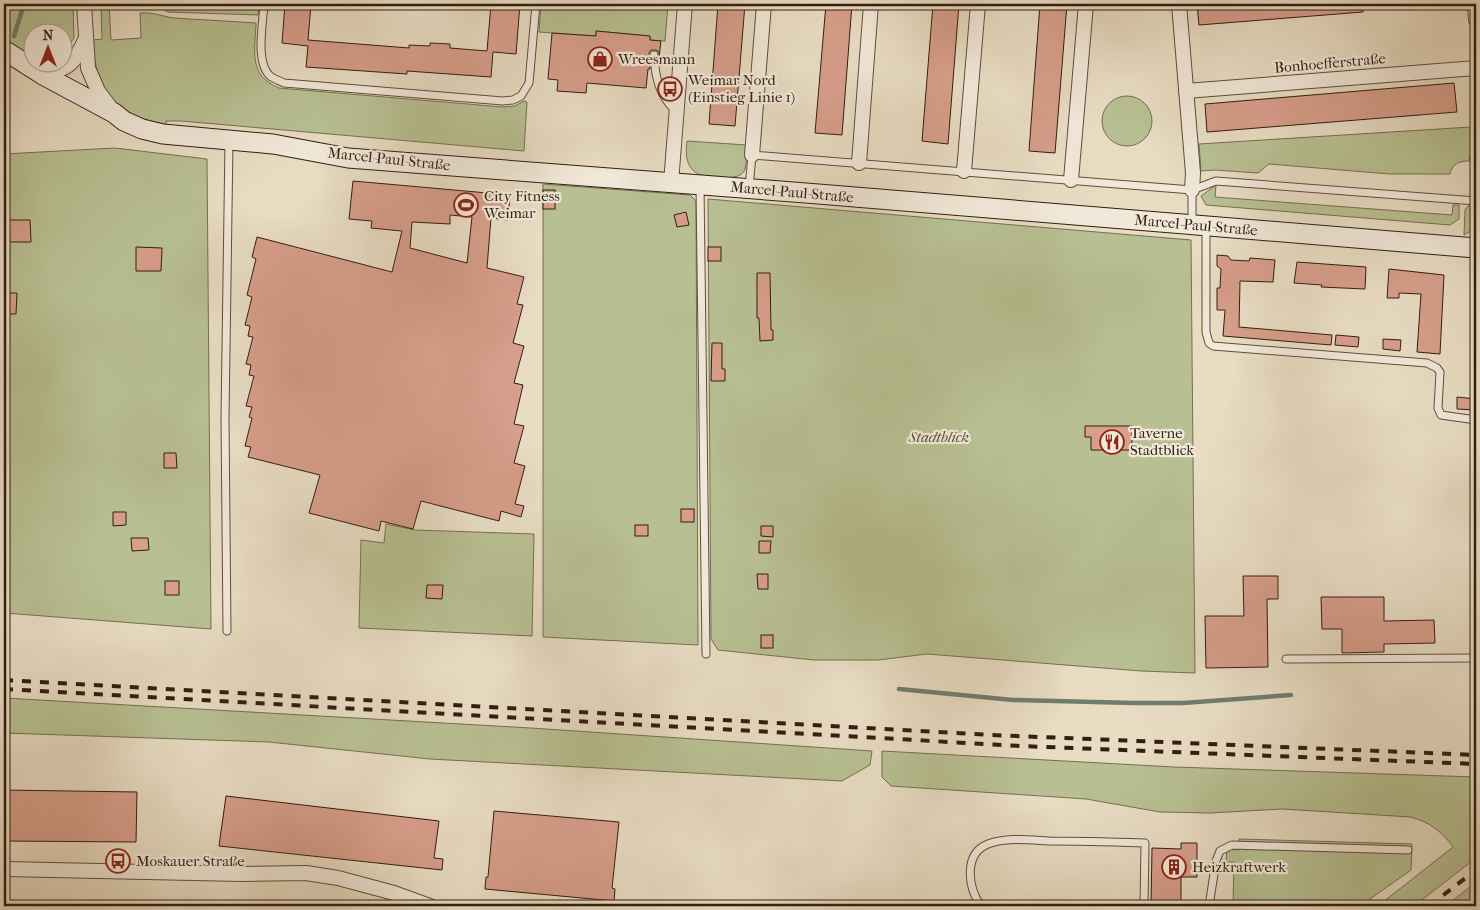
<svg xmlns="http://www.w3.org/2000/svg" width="1480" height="910" font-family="'IM FELL French Canon',serif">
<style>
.green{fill:#b8c093;stroke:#756f51}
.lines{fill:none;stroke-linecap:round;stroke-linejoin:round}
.stream{stroke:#6f7d6f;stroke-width:4.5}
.building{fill:#d79e8b;stroke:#321e0f;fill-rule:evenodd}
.lane-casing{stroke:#604e3c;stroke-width:9}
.street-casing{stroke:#604e3c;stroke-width:16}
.secondary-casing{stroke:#321e0f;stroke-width:21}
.lane{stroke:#f0e8d8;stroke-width:7}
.street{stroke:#f0e8d8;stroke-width:14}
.secondary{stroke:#f0e8d8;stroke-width:19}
.rail{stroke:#321e0f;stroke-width:4;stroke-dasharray:9 9;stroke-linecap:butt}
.labels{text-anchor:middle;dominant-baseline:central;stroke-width:4.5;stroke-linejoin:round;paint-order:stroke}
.poi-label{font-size:15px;fill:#321e0f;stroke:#f0e8d8;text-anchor:start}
.street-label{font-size:15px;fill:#321e0f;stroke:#f0e8d8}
.park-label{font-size:15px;font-style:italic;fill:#5a4f37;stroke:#f0e8d8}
</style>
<rect width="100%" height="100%" fill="#e8dcc3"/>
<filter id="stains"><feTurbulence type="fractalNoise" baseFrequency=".004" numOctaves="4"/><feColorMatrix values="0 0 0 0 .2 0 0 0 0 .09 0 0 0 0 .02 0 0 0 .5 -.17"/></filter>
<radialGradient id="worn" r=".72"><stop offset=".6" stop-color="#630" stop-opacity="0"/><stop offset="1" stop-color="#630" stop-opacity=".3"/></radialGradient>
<!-- green -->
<g class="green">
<path d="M4 4H73L74 38 63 53 62 32H32V56L29 55 4 41Z"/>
<path d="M101 4H109L111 40 141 38 140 13C155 12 160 16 174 18L256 23C255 52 248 75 279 88L503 107 515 106 524 101 527 102 524 151 181 121H166V125C116 114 95 93 93 40L102 39Z"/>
<path d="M139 4H248V5L259 6 258 15 168 12 159 6H139Z"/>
<path d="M541 4H668L665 41 650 40V36L596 31V36L539 32Z"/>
<circle cx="1127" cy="121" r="25"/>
<path d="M1471 127 1472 147 1469 161C1459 161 1452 164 1450 174H1390L1269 164 1258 173 1215 170 1201 171 1199 144Z"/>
<path d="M687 141 747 145C747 153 747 162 745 169 741 183 711 176 700 175 686 169 685 154 687 141Z"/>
<path d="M115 148 207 159 211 629 5 613 4 154Z"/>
<path d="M543 184 690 195 696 201 698 645 543 637Z"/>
<path d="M1216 185 1215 197 1452 215 1453 205H1459V219L1450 225 1206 205 1201 196Z"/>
<path d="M708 199 1191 240 1195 673 1141 671 927 654 878 660H814L718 650 711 639Z"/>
<path d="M1468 206 1476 207V228L1464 235 1465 210Z"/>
<path d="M386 524 415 530 534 534 532 636 359 628 361 540 384 543Z"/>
<path d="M4 698 531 728 872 751 870 765 842 781 430 759 269 742 4 733Z"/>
<path d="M882 751 1174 767 1476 777V858L1414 906H1378L1453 847C1442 832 1430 822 1411 817L1282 809 1210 813 1160 812 1086 799 891 786 882 777Z"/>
<path d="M1239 839 1412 844 1411 870 1360 906H1233L1234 862H1226L1227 849 1239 850Z"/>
<path d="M1476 882V906H1446Z"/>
</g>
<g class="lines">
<!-- stream -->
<g class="stream">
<path d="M14 36 24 4"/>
<path d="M899 689 1013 700 1134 703H1183L1291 695"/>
</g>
</g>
<!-- building -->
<g class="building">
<path d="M285 4H311L308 40 409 48V45L430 46V43L450 44V48L487 51 491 4H520L516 54 493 52 491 77 407 71V74L306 67 308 46 282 43Z"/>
<path d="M718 4H745L735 126 709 124Z"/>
<path d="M826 4H852L842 135 815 133Z"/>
<path d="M933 4H959L948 144 922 141Z"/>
<path d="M1040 4H1067L1055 153 1029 151Z"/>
<path d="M1197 4H1363V12L1199 25Z"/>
<path d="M596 31 650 36V40L661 41 659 57V52L656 50H651L649 53 650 69H648L646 88 587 83 586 93 557 91 558 80 548 79 552 33 596 36Z"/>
<path d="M1454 83 1457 112 1207 132 1205 104Z"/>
<path d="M353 181 510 195 508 220 491 218 487 268 524 277 517 304 523 305 513 343 524 346 514 383 523 385 514 424 524 426 514 463 525 466 515 504 524 506 521 517 501 511 499 521 421 501 413 529 381 521 379 531 309 513 320 475 248 457 251 447 245 446 252 418 249 417 252 407 246 406 254 376 249 375 251 365 246 364 253 337 248 336 250 326 245 325 252 297 247 295 256 259 252 257 257 237 392 272 402 231 371 228 372 221 349 219ZM450 215 472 217 467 263 410 248 412 222 450 224Z"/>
<rect x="543" y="190" width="12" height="19"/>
<path d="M686 212 689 225 677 227 674 215Z"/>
<path d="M6 220H30L31 242H6Z"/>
<path d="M136 247 162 248 161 271H136Z"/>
<rect x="708" y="247" width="13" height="14"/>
<path d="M1217 255 1228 256 1231 260 1249 261 1250 258 1275 260 1273 282 1240 281 1239 327 1332 335 1331 345 1223 336 1225 310H1217V288H1220L1221 269 1217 266Z"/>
<path d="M1297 262 1366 267 1365 289 1321 287 1322 285 1294 283Z"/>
<path d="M1389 269 1444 275 1440 354 1417 352 1421 294 1399 293V298H1387Z"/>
<path d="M757 273H770L771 330H773V340L760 341 759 318H757Z"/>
<path d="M4 293H17L16 314H4Z"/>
<path d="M1336 335 1359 337 1358 347 1335 345Z"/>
<path d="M1383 339 1401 340 1400 351 1383 349Z"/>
<path d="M712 343H722V369H725V381H711Z"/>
<path d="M1457 397 1476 399V410L1457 409Z"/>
<path d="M1085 426H1132V450H1091V437H1085Z"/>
<path d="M164 453H176L177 468H164Z"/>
<rect x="681" y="509" width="13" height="13"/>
<path d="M113 512H126V525L113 526Z"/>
<rect x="635" y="525" width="13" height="11"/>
<path d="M761 526H773V537L761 536Z"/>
<path d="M131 538H148L149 550 132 551Z"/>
<path d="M759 541H771L770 553H759Z"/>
<path d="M757 574H768V589H758Z"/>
<path d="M1243 576H1278V599H1267L1268 667 1206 668 1205 616H1244Z"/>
<rect x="165" y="581" width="14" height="14"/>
<path d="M427 585H443L442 599 426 598Z"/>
<path d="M1321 597H1384V621L1434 620 1435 643 1384 644V652L1342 653V629H1322Z"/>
<rect x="761" y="635" width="12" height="13"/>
<path d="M4 790 137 792 136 842 4 841Z"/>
<path d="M226 796 439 821 434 858 443 859 442 870 219 846Z"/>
<path d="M494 811 619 822 612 888 615 889 614 901 485 889 486 877H488Z"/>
<path d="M1181 843H1197V877H1181V906H1151L1152 848 1181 849Z"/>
</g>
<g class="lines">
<!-- lane casing -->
<g class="lane-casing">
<g id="lane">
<path d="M264 4C263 24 255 62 270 76 274 79 280 81 284 83L503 101 513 100 521 96 529 83 536 4"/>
<path d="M654 55C655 76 659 96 676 111"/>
<path d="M700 186 706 654"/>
<path d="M749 188 752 155 1192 190 1216 181 1476 201"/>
<path d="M1192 223V190"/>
<path d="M1206 227V332L1209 343 1213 346 1427 363 1437 368 1440 372 1438 408 1441 415 1476 420"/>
<path d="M227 631 225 418 229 141"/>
<path d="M1286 659 1476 658"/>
<path d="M981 906C968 888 963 854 988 844 1007 837 1030 840 1049 841 1081 841 1113 842 1145 843L1144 906"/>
<path d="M1209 906 1216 861 1220 851 1232 845 1408 850"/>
</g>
</g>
<!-- street casing -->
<g class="street-casing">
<g id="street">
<path d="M84 4 88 68 98 91 113 111"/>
<path d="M1179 4 1193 173 1192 190"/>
<path d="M1475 4 1476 20"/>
<path d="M43 75C69 69 74 64 85 40"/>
<path d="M1186 91 1476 68"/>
<path d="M752 155 764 4"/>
<path d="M859 163 871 4"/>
<path d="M964 171 978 4"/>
<path d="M1071 180 1086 4"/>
<path d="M671 183 685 4"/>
<path d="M4 869 241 874 306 873 338 878 394 893 430 906"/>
</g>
</g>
<!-- secondary casing -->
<g class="secondary-casing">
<path id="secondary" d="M4 50 43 75 114 113 124 121 142 129 163 134 273 144 348 158 806 193 1476 248"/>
</g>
<!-- lane -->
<use href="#lane" class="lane"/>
<!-- street -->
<use href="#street" class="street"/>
<!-- secondary -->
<use href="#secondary" class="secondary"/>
<!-- rail -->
<g class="rail">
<path d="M4 680 992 735 1476 755"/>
<path d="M4 689 1021 746 1476 764"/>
<path d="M1429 906 1476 870"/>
</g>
</g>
<!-- icons -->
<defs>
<g id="shop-ring" transform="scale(1.25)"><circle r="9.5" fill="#f0e8d8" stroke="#8f2418" stroke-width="1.5"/><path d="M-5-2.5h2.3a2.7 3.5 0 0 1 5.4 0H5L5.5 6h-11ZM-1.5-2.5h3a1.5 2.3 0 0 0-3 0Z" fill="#8f2418"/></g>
<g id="bus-ring" transform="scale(1.25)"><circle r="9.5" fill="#f0e8d8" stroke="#8f2418" stroke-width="1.5"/><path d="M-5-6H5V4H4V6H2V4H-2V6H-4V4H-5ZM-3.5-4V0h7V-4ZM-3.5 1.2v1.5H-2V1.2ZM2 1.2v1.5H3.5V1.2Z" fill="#8f2418"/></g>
<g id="stadium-ring" transform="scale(1.25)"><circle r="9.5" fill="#f0e8d8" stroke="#8f2418" stroke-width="1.5"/><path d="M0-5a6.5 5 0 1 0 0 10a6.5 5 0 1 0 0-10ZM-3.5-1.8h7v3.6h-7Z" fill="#8f2418"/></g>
<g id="restaurant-ring" transform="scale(1.25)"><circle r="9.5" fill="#f0e8d8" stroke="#8f2418" stroke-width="1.5"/><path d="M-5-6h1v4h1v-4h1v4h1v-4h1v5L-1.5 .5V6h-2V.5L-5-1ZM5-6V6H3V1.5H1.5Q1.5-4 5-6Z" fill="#8f2418"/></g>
<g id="building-ring" transform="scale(1.25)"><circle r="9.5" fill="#f0e8d8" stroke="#8f2418" stroke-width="1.5"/><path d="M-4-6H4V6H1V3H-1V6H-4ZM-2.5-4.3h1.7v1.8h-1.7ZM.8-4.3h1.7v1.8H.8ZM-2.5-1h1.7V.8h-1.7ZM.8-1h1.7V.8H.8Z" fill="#8f2418"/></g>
</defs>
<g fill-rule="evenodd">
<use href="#shop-ring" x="600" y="59"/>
<use href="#bus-ring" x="670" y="89"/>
<use href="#stadium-ring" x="466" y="205"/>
<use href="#restaurant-ring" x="1112" y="442"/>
<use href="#bus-ring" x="118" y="861"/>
<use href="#building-ring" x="1174" y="867"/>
</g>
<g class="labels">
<!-- poi labels -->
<g class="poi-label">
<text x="618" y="59">Wreesmann</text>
<text x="688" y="80">Weimar Nord<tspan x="688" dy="17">(Einstieg Linie 1)</tspan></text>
<text x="484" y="196">City Fitness<tspan x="484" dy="17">Weimar</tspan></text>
<text x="1130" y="433">Taverne<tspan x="1130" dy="17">Stadtblick</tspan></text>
<text x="136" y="861">Moskauer Straße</text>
<text x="1192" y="867">Heizkraftwerk</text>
</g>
<!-- street labels -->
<g class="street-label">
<text transform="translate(1330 63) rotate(-5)">Bonhoefferstraße</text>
<text transform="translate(389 159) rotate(6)">Marcel-Paul-Straße</text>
<text transform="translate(792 192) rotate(5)">Marcel-Paul-Straße</text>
<text transform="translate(1196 225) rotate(5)">Marcel-Paul-Straße</text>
</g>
<!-- park labels -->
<g class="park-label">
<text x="939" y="437">Stadtblick</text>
</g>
</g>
<!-- margin -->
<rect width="1480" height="910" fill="none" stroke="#e8dcc3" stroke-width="20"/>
<rect x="5" y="5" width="1470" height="900" fill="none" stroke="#321e0f" stroke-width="2.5"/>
<rect x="10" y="10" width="1460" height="890" fill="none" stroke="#321e0f"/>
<!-- north arrow -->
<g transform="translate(48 48)"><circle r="24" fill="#f0e8d8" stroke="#a49788"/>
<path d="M0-4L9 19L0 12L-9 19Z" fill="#8f2418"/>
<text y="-8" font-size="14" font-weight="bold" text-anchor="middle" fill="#321e0f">N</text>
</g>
<rect width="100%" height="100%" filter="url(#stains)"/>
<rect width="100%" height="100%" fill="url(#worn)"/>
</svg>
